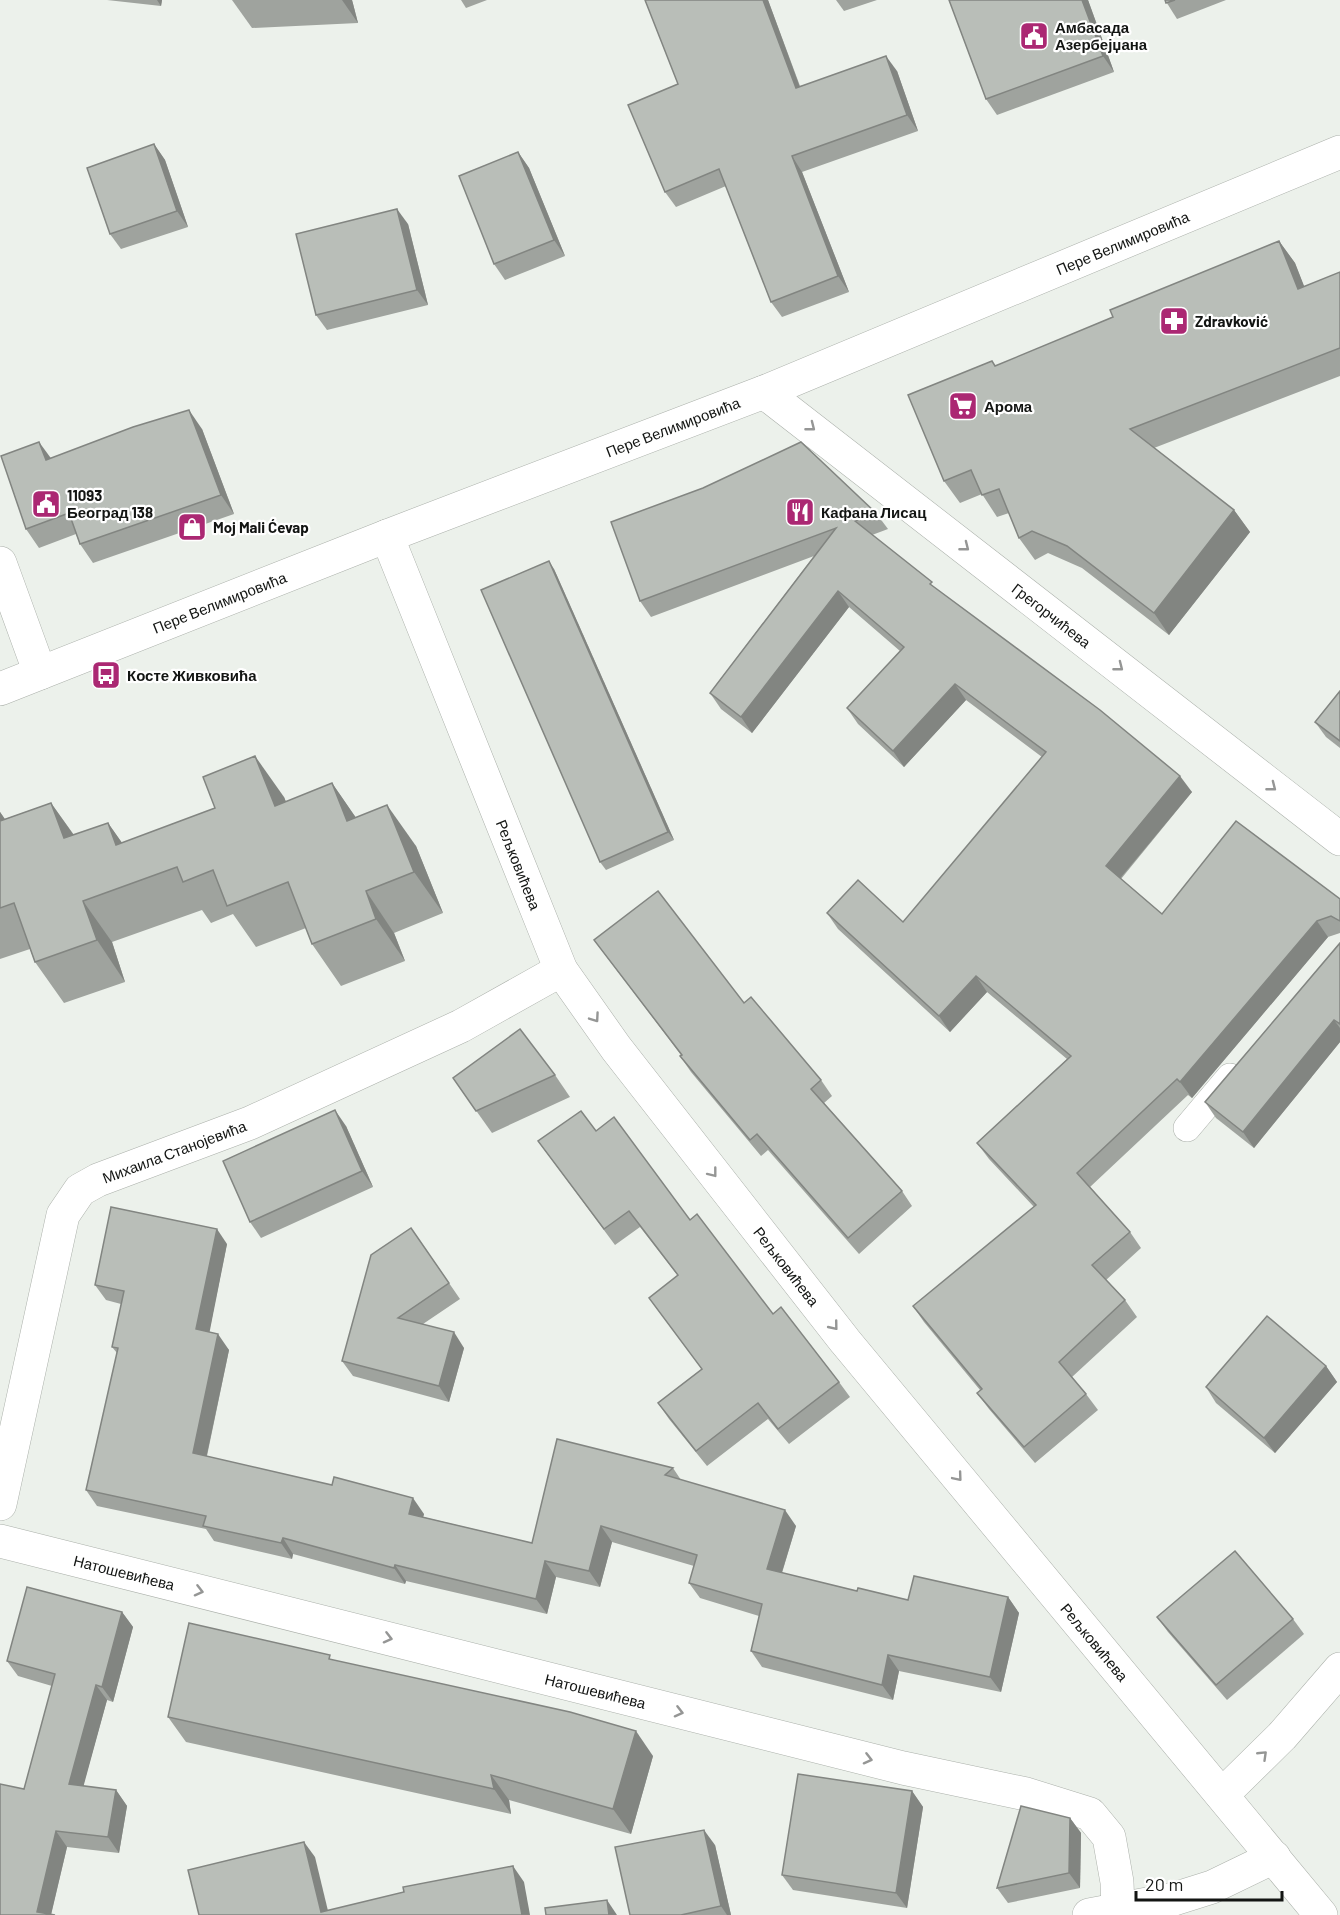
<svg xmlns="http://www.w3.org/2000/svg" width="1340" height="1915" font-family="Barlow,sans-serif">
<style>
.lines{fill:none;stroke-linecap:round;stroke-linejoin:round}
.lane-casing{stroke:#abb0aa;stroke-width:28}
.street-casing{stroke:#abb0aa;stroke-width:34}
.secondary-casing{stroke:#abb0aa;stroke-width:34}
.lane{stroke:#fff;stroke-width:27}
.street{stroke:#fff;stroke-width:33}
.secondary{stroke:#fff;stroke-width:33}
.wall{fill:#9fa39e}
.shaded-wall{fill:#828581}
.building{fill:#b9beb8;stroke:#828581;stroke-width:1.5}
.oneway{stroke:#959695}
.labels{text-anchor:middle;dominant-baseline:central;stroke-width:4.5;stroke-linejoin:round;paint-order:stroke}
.poi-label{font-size:15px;font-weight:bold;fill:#131513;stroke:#fff;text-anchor:start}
.street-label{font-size:15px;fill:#131513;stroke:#fff}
</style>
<rect width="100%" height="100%" fill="#ecf1eb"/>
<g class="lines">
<!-- lane casing -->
<g class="lane-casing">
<path id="lane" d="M1187 1128 1230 1077"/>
</g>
<!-- street casing -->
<g class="street-casing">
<g id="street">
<path id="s1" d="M764 392 1340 839"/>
<path d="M0 563 40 673"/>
<path id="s2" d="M0 1504 63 1215 80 1190 98 1180 250 1123 461 1026 561 970"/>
<path id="s3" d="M0 1541 903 1768 1026 1794 1090 1814 1109 1837 1117 1882 1118 1909"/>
<path d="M1222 1795 1282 1736 1340 1669"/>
<path d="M1089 1915 1174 1899 1212 1887 1274 1857"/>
</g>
</g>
<!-- secondary casing -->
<g class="secondary-casing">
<g id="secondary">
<path id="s4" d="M387 536 561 970 616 1048 845 1341 1321 1915"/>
<path id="s5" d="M0 689 387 536 764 392 1340 152"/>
</g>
</g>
<!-- lane -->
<use href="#lane" class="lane"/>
<!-- street -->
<use href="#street" class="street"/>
<!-- secondary -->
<use href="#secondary" class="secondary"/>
</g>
<!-- wall -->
<g class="wall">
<path d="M107 0H162L161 6Z"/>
<path d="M232 0H352L358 23 252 28Z"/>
<path d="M461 0H487L466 8Z"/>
<path d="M645 0H768L800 86 897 71 918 131 802 172 849 292 782 317 771 302 726 186 676 207 665 192 678 84Z"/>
<path d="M836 0H877L844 11Z"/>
<path d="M949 0H1088L1114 72 997 115 986 99Z"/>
<path d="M1165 0H1226L1177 19Z"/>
<path d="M154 144 165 160 188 227 121 249 110 234Z"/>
<path d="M518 152 529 168 565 256 505 280 494 264Z"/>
<path d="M408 224 428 305 327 330 316 315Z"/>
<path d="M1279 241 1295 263 1304 287 1340 272V376L1154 448 1234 510 1250 532 1169 635 1082 568 1048 553 1035 560 1019 538 1009 513 997 517 982 494 960 503 944 481 996 366 1113 317Z"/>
<path d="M202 429 234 514 93 563 80 544 76 534 39 548 26 529 51 458Z"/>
<path d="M876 513 888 529 872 535 936 589 1192 792 1121 879 1162 914 1340 899V933L1328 937 1192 1098 1188 1095 1090 1187 1130 1232 1141 1248 1106 1280 1125 1300 1137 1317 1072 1377 1086 1394 1098 1410 1035 1463 989 1409 977 1393 980 1390 924 1322 913 1306 1034 1207 989 1159 977 1143 1067 1059 987 992 950 1032 838 929 827 913 903 922 1042 757 966 700 904 767 858 724 847 708 900 651 849 607 752 733 721 709 710 693 814 556 651 617 640 601Z"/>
<path d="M554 569 674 840 606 870 600 862Z"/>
<path d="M1340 691V748L1326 737 1315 722Z"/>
<path d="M332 783 356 818 416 846 443 913 394 933 405 961 341 986 312 944 306 928 256 947 233 914 211 923 202 910 112 942 125 982 64 1003 35 962 30 949 0 959V812L5 819 51 803 74 835 108 823 122 843 284 797 286 802Z"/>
<path d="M594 940 744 1003 821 1080 832 1096 824 1103 902 1191 912 1206 859 1254 768 1150 761 1156 691 1072 680 1056 681 1055Z"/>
<path d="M1340 943V1042L1254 1148 1216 1118 1205 1102Z"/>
<path d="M555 1075 570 1097 492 1133 453 1078Z"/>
<path d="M346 1126 373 1187 261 1238 250 1222Z"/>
<path d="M596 1131 690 1220 773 1314 839 1382 850 1397 789 1444 768 1419 707 1466 669 1419 658 1403 702 1369 649 1298 678 1276 640 1227 615 1245 538 1141Z"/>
<path d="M411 1228 460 1299 423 1324 464 1348 449 1402 353 1376 342 1361Z"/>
<path d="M227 1244 209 1332 229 1350 207 1456 424 1514 423 1517 532 1543 673 1468 681 1480 796 1526 782 1573 857 1591 908 1600 1008 1597 1019 1613 1001 1692 899 1671 893 1700 762 1667 751 1651 759 1616 700 1598 689 1583 694 1566 612 1542 600 1587 556 1577 547 1614 406 1581 405 1584 293 1554 292 1559 214 1541 206 1529 97 1506 86 1490 117 1353 112 1347 121 1304 106 1300 95 1285Z"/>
<path d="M1326 1366 1337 1382 1275 1453 1216 1403 1206 1387Z"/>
<path d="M122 1612 133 1627 113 1702 107 1700 83 1786 116 1790 127 1806 119 1853 67 1847 51 1914 0 1915 24 1789 52 1686 18 1676 7 1661Z"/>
<path d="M1157 1617 1293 1619 1304 1634 1227 1700 1168 1632Z"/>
<path d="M334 1660 653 1756 631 1834 509 1800 511 1814 186 1742 168 1717Z"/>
<path d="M912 1791 923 1807 907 1908 793 1890 782 1875Z"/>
<path d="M1070 1818 1081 1833 1080 1888 1008 1903 997 1888Z"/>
<path d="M715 1845 731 1915H630Z"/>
</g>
<!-- shaded-wall -->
<g class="shaded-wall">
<path d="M157 0H162L161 6Z"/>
<path d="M342 0H352L358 23Z"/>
<path d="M763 0H768L806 104 796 88Z"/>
<path d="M1082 0H1088L1114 72 1103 56Z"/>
<path d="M886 56 897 71 918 131 907 115Z"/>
<path d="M154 144 165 160 188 227 177 211Z"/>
<path d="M518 152 529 168 565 256 554 240Z"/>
<path d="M792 156 802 172 849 292 838 276Z"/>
<path d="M397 209 408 224 428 305 417 290Z"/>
<path d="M1279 241 1295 263 1314 311 1298 289Z"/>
<path d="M189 410 202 429 234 514 221 495Z"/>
<path d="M39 442 53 461 46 460Z"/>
<path d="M1234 510 1250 532 1169 635 1154 613Z"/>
<path d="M549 561 554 569 674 840 668 832Z"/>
<path d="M838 591 849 607 752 733 741 717Z"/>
<path d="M955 684 966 700 904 767 893 751Z"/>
<path d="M255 756 284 797 304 847 275 806Z"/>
<path d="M1180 776 1192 792 1117 882 1106 866Z"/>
<path d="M332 783 361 825 347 821Z"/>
<path d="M51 803 80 844 64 838Z"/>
<path d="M387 805 416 846 443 913 414 872Z"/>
<path d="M0 812 4 818 21 865 0 835Z"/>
<path d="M108 823 137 864 116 845Z"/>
<path d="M366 891 394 933 405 961 376 919Z"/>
<path d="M83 901 112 942 125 982 97 940Z"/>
<path d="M1317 921 1328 937 1192 1098 1180 1082Z"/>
<path d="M976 976 987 992 950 1032 939 1016Z"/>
<path d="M1334 1020 1340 1028V1042L1254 1148 1243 1132Z"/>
<path d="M335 1110 346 1126 373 1187 362 1171Z"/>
<path d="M217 1229 227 1244 207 1345 196 1329Z"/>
<path d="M454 1332 464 1348 449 1402 439 1386Z"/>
<path d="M218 1334 229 1350 204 1468 193 1453Z"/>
<path d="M1326 1366 1337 1382 1275 1453 1264 1438Z"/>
<path d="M413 1498 424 1514 420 1529 409 1514Z"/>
<path d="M785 1510 796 1526 778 1585 767 1569Z"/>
<path d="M601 1526 612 1542 600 1587 589 1571Z"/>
<path d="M283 1538 293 1554 292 1559 281 1543Z"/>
<path d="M545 1561 556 1577 547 1614 536 1599Z"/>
<path d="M395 1565 406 1581 405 1584 394 1568Z"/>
<path d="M1008 1597 1019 1613 1001 1692 990 1677Z"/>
<path d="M122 1612 133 1627 113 1702 102 1687Z"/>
<path d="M888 1655 899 1671 893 1700 882 1685Z"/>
<path d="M96 1685 107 1700 80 1799 69 1784Z"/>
<path d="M636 1731 653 1756 631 1834 613 1809Z"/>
<path d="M491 1775 509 1800 511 1814 494 1789Z"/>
<path d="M116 1790 127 1806 119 1853 108 1837Z"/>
<path d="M912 1791 923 1807 907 1908 896 1893Z"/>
<path d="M1070 1818 1081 1833 1080 1888 1069 1873Z"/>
<path d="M704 1830 715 1845 731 1915H727L721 1906Z"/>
<path d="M56 1831 67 1847 51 1915 37 1912Z"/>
<path d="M304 1842 315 1857 329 1915 321 1912Z"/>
<path d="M513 1866 524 1882 530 1915H522Z"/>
<path d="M607 1900 617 1915H609Z"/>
</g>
<!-- building -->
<g class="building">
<path d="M645 0H763L796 88 886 56 907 115 792 156 838 276 771 302 719 169 665 192 628 105 678 84Z"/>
<path d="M949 0H1082L1103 56 986 99Z"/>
<path d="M1165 0H1175L1166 3Z"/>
<path d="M154 144 177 211 110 234 87 168Z"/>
<path d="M518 152 554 240 494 264 459 176Z"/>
<path d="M397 209 417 290 316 315 296 234Z"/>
<path d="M1279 241 1298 289 1340 272V348L1130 429 1234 510 1154 613 1067 546 1032 531 1019 538 999 489 982 495 971 470 944 481 908 395 992 361 995 366 1113 317 1110 310Z"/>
<path d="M189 410 221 495 80 544 69 513 26 529 1 456 39 442 46 460 133 427Z"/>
<path d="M801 442 876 513 855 521 932 582 930 584 1100 710 1180 776 1106 866 1162 914 1236 821 1340 899V921L1331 916 1317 921 1180 1082 1177 1079 1077 1173 1130 1232 1092 1265 1125 1300 1059 1362 1086 1394 1024 1447 977 1393 982 1389 913 1306 1036 1205 977 1143 1071 1056 976 976 939 1016 827 913 858 880 903 922 1046 752 955 684 893 751 847 708 904 647 838 591 741 717 710 693 836 528 640 601 611 522 703 488Z"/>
<path d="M549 561 668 832 600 862 481 590Z"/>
<path d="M1340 691V741L1315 722Z"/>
<path d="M255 756 275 806 332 783 347 821 387 805 414 872 366 891 376 919 312 944 288 882 227 906 213 870 183 882 177 867 83 901 97 940 35 962 14 903 0 908V821L51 803 64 838 108 823 116 845 215 808 203 777Z"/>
<path d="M658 891 744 1003 751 997 821 1080 811 1089 902 1191 848 1238 757 1134 750 1140 680 1056 682 1055 594 940Z"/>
<path d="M1340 943V1024L1334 1020 1243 1132 1205 1102Z"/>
<path d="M520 1029 555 1075 476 1111 453 1078Z"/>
<path d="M335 1110 362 1171 250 1222 223 1161Z"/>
<path d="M581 1111 596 1131 614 1117 690 1220 697 1214 773 1314 781 1307 839 1382 778 1429 758 1403 696 1451 658 1403 702 1369 649 1298 678 1275 629 1211 604 1229 538 1141Z"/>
<path d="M111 1207 217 1229 196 1329 218 1334 193 1453 332 1485 334 1477 413 1498 409 1514 532 1543 557 1439 673 1468 665 1475 785 1510 767 1569 857 1591 858 1588 908 1600 914 1576 1008 1597 990 1677 888 1655 882 1685 751 1651 762 1604 689 1583 697 1555 601 1526 589 1571 545 1561 536 1599 395 1565 394 1568 283 1538 281 1543 203 1526 206 1516 86 1490 118 1348 112 1347 124 1291 95 1285Z"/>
<path d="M411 1228 449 1283 398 1318 454 1332 439 1386 342 1361 371 1255Z"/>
<path d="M1267 1316 1326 1366 1264 1438 1206 1387Z"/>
<path d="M1235 1551 1293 1619 1216 1685 1157 1617Z"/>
<path d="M27 1587 122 1612 102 1687 96 1685 69 1784 116 1790 108 1837 56 1831 37 1912 55 1915H0V1784L24 1789 55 1674 7 1661Z"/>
<path d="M189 1623 330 1655 329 1659 570 1712 636 1731 613 1809 491 1775 494 1789 168 1717Z"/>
<path d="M798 1774 912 1791 896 1893 782 1875Z"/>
<path d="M1021 1806 1070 1818 1069 1873 997 1888Z"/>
<path d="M704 1830 721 1906 681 1915H630L615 1847Z"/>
<path d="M304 1842 321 1912 404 1892 403 1887 513 1866 522 1915H199L188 1870Z"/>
<path d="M607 1900 609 1915H546L545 1908Z"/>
</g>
<!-- one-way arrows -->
<defs><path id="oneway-chevron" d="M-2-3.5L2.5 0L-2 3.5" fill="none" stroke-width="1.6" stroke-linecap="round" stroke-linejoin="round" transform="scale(1.5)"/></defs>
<g class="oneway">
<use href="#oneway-chevron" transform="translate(811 427) rotate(38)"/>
<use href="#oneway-chevron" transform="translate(965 547) rotate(38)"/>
<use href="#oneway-chevron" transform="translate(1119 667) rotate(38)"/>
<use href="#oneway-chevron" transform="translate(1272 787) rotate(38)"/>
<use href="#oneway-chevron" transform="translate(595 1018) rotate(55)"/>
<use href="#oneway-chevron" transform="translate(713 1173) rotate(52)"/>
<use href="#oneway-chevron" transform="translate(834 1326) rotate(51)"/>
<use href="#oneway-chevron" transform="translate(958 1477) rotate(50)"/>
<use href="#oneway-chevron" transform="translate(199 1591) rotate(14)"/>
<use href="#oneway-chevron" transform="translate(388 1638) rotate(14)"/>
<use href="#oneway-chevron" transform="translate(679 1712) rotate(14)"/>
<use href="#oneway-chevron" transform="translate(1263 1755) rotate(-44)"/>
<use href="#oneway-chevron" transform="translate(868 1759) rotate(14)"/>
</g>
<!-- icons -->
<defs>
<g id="civic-square" transform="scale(1.5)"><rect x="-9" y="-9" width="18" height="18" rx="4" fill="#ab2873" stroke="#fff"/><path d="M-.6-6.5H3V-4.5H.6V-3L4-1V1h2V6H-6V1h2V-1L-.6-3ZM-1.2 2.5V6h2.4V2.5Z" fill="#fff"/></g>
<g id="pharmacy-square" transform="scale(1.5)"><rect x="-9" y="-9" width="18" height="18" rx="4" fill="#ab2873" stroke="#fff"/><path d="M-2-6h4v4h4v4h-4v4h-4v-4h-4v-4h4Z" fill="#fff"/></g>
<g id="supermarket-square" transform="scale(1.5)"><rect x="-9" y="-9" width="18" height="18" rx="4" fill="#ab2873" stroke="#fff"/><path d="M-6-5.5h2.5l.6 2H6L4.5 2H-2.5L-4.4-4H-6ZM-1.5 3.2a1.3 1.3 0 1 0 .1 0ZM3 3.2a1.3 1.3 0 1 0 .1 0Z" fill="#fff"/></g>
<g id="restaurant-square" transform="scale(1.5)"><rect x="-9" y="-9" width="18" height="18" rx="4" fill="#ab2873" stroke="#fff"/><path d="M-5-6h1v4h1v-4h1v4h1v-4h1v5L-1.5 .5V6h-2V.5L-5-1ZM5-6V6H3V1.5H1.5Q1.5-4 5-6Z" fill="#fff"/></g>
<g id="shop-square" transform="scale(1.5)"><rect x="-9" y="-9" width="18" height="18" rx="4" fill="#ab2873" stroke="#fff"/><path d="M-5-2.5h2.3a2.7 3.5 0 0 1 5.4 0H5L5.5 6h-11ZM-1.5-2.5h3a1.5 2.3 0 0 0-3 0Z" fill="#fff"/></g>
<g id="bus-square" transform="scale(1.5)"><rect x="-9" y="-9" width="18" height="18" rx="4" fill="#ab2873" stroke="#fff"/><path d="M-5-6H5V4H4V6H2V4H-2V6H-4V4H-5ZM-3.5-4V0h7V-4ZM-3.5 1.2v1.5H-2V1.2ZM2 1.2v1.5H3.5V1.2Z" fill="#fff"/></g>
</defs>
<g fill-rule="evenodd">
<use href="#civic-square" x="1034" y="36"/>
<use href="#pharmacy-square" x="1174" y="321"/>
<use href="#supermarket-square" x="963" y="406"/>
<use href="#civic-square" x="46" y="504"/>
<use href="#restaurant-square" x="800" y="512"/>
<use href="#shop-square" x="192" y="527"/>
<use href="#bus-square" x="106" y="675"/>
</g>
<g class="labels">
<!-- poi labels -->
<g class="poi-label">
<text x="1055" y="27">Амбасада<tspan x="1055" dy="17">Азербејџана</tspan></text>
<text x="1195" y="321">Zdravković</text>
<text x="984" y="406">Арома</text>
<text x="67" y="495">11093<tspan x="67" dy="17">Београд 138</tspan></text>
<text x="821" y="512">Кафана Лисац</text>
<text x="213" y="527">Moj Mali Ćevap</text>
<text x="127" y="675">Косте Живковића</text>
</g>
<!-- street labels -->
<g class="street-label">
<text stroke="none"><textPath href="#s5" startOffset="1208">Пере Велимировића</textPath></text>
<text stroke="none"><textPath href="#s5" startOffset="722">Пере Велимировића</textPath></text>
<text stroke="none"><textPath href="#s5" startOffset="236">Пере Велимировића</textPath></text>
<text stroke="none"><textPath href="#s1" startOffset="364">Грегорчићева</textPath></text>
<text stroke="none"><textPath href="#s4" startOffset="354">Рељковићева</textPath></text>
<text stroke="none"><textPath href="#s2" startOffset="428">Михаила Станојевића</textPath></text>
<text stroke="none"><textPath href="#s4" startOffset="840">Рељковићева</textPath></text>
<text stroke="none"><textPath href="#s3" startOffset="128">Натошевићева</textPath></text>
<text stroke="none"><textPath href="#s4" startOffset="1326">Рељковићева</textPath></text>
<text stroke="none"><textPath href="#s3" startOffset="614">Натошевићева</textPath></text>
</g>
</g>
<!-- scale -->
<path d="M1136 1891v9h146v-9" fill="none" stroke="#131513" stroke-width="3"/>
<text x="1145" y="1891" font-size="18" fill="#131513" stroke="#ffffff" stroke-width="4.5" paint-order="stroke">20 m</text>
</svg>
